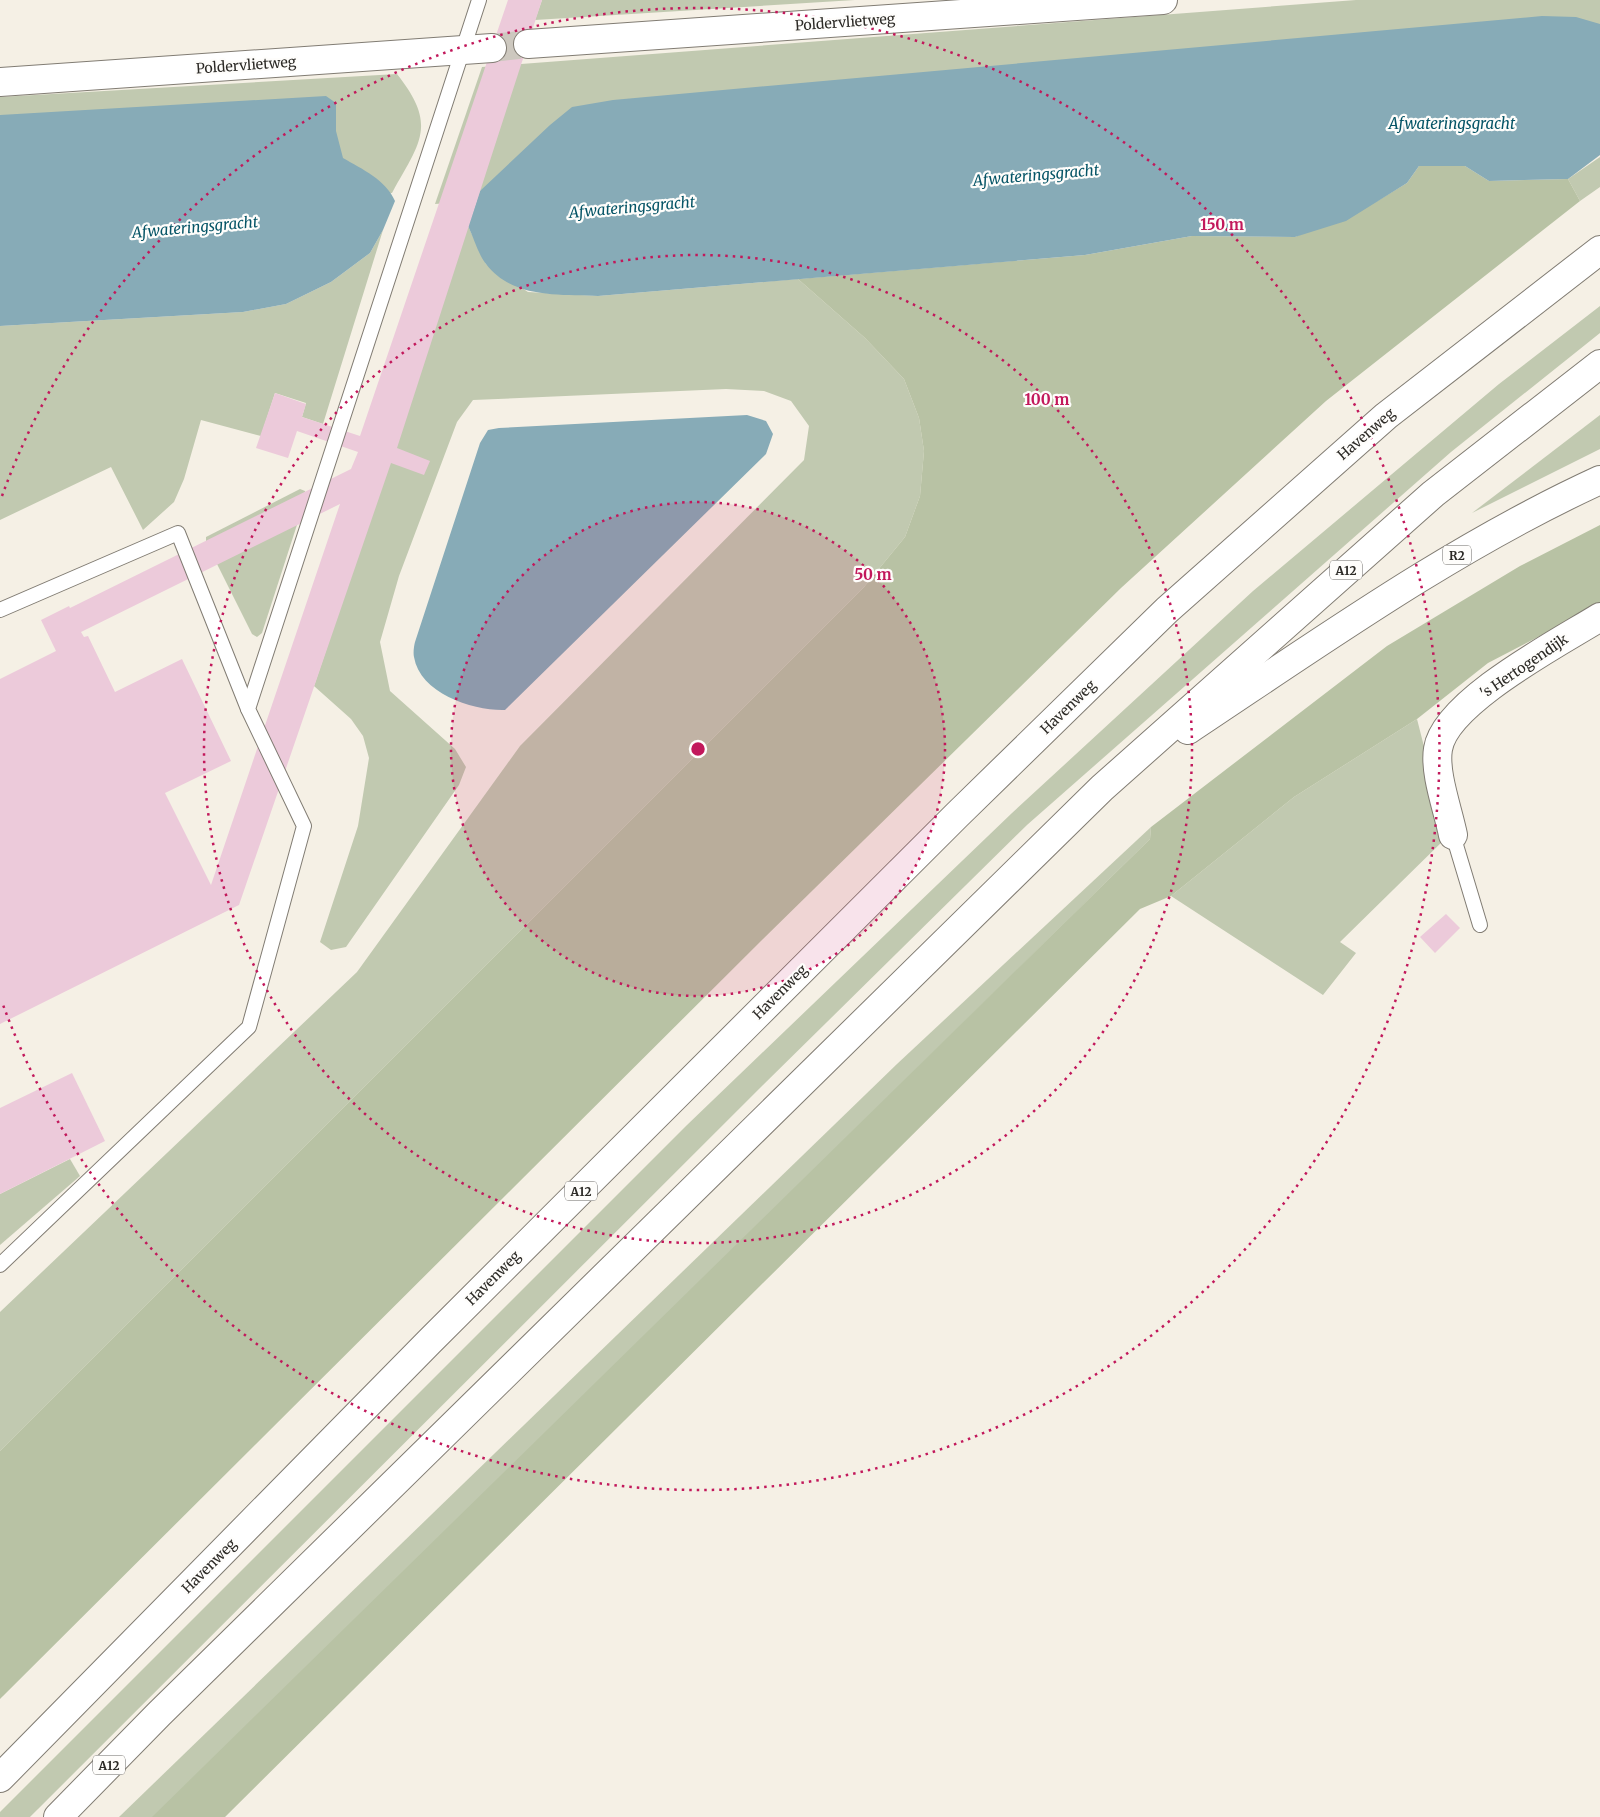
<svg xmlns="http://www.w3.org/2000/svg" width="1600" height="1817" font-family="Merriweather,serif">
<style>
.green{fill:#c1c9b0}
.forest{fill:#b8c2a4}
.water{fill:#87abb7}
.building{fill:#eccada;fill-rule:evenodd}
.lines{fill:none;stroke-linecap:round;stroke-linejoin:round}
.minor-tunnel{stroke:#cdc8bf;stroke-width:28;stroke-dasharray:28 14;stroke-linecap:butt}
.service-casing{stroke:#817c73;stroke-width:16}
.minor-casing{stroke:#817c73;stroke-width:30}
.motorway-casing{stroke:#817c73;stroke-width:30}
.service{stroke:#fff;stroke-width:14}
.minor{stroke:#fff;stroke-width:28}
.motorway{stroke:#fff;stroke-width:28}
.ring{fill:none;stroke:#c2185b;stroke-width:2.5;stroke-dasharray:2.5 5}
.labels{text-anchor:middle;dominant-baseline:central;stroke-width:4.5;stroke-linejoin:round;paint-order:stroke}
.shield{fill:#fefdfb;stroke:#6b6966;stroke-width:1}
.shield-label{font-size:12px;font-weight:bold;fill:#2c2a26}
.street-label{font-size:14px;fill:#2c2a26;stroke:#fefdfb}
.water-label{font-size:15px;font-style:italic;fill:#055466;stroke:#fefdfb}
.centre{fill:#c2185b;stroke:#fefdfb;stroke-width:2.5}
.ring-label{font-size:15px;text-anchor:middle;font-weight:bold;fill:#c2185b;stroke:#fefdfb;stroke-width:4.5;stroke-linejoin:round;paint-order:stroke}
</style>
<rect width="100%" height="100%" fill="#f5f0e5"/>
<!-- green -->
<g class="green">
<path d="M542 0H855L535 20Z"/>
<path d="M1356 0H1600V109L435 204 482 67Z"/>
<path d="M397 74C438 126 420 142 392 193L0 214V97Z"/>
<path d="M1600 157V187L1580 201 1568 179Z"/>
<path d="M468 226 486 264 528 292 598 296 798 279 865 338 904 379 919 418 924 451 920 496 905 537 864 587 0 1451V1312L357 972 520 746 804 460 809 426 791 401 764 391 726 389 473 400 457 422 399 576 380 642 390 691 455 749 466 767 459 785 346 947 331 950 320 942 358 826 369 758 363 736 351 719 314 686Z"/>
<path d="M383 230 323 424 302 417 306 403 275 393 261 436 201 420 184 479 174 502 143 530 111 467 0 520V326L243 312 286 304 331 282 370 253Z"/>
<path d="M1600 306V333L1451 452 1027 825 760 1088 30 1817H0V1812L687 1125 1012 813 1253 591 1499 384Z"/>
<path d="M1600 415V449L1472 513Z"/>
<path d="M300 489 305 491 306 497 262 633 257 637 252 634 206 542V537Z"/>
<path d="M1417 719 1447 837 1340 942 1356 953 1323 995 1171 896 1294 797Z"/>
<path d="M1151 827 1150 839 156 1817H119L897 1064Z"/>
<path d="M70 1159 80 1176 0 1245V1194Z"/>
</g>
<!-- forest -->
<g class="forest">
<path d="M1419 166H1465L1489 181 1568 179 1580 201 1326 401 1121 588 762 940 0 1699V1451L864 587 905 537 920 496 924 451 919 418 904 379 865 338 798 279 1085 255 1192 236 1295 237 1379 200 1407 183Z"/>
<path d="M1600 525V605L1488 663 1417 719 1294 797 1171 896 1140 909 225 1817H152L1150 839 1151 827 1387 646 1520 566Z"/>
</g>
<!-- water -->
<g class="water">
<path d="M1542 16 1576 17 1600 24V155L1568 179 1489 181 1465 166H1419L1407 183 1346 221 1295 237 1192 236 1085 255 598 296C559 294 513 299 486 264 478 254 474 238 468 226L480 191 550 125 572 107 613 100Z"/>
<path d="M326 96 336 103V131L343 158C362 169 386 180 395 201L383 230 370 253 331 282 286 304 243 312 0 326V115Z"/>
<path d="M747 415 766 421 773 434 766 454 505 710C474 711 420 694 414 657 413 653 414 646 415 642L480 443 488 430 499 428Z"/>
</g>
<!-- building -->
<g class="building">
<path d="M508 0H542L397 448 430 461 424 475 391 463 239 905 0 1024V679L56 651 41 620 69 606 70 608 351 469 358 452 297 431 288 458 256 448 275 393 306 404 302 417 360 436ZM340 504 211 885 165 793 231 761 182 659 115 692 88 636 84 637 81 632Z"/>
<path d="M1446 914 1460 928 1435 953 1420 937Z"/>
<path d="M72 1073 105 1141 0 1194V1108Z"/>
</g>
<g class="lines">
<!-- minor-tunnel -->
<path class="minor-tunnel" d="M492 48 528 44"/>
<!-- service casing -->
<g class="service-casing">
<g id="service">
<path d="M0 610 178 533 248 709"/>
<path d="M1453 835 1480 925"/>
<path d="M0 1265 249 1027 304 826 248 709 479 0"/>
</g>
</g>
<!-- minor casing -->
<g class="minor-casing">
<g id="minor">
<path d="M528 44 1163 0"/>
<path d="M0 82 492 48"/>
<path d="M1453 835C1448 810 1434 773 1438 749 1445 702 1560 642 1600 617"/>
</g>
</g>
<!-- motorway casing -->
<g class="motorway-casing">
<g id="motorway">
<path d="M1188 730C1322 641 1454 547 1600 480"/>
<path d="M0 1778 430 1341 957 815 1167 610 1386 416 1600 250"/>
<path d="M58 1817 159 1714 1102 788 1433 494 1600 364"/>
</g>
</g>
<!-- service -->
<use href="#service" class="service"/>
<!-- minor -->
<use href="#minor" class="minor"/>
<!-- motorway -->
<use href="#motorway" class="motorway"/>
</g>
<!-- distance rings -->
<circle cx="698" cy="749" r="247" fill="#c2185b" fill-opacity=".12"/>
<g class="ring">
<circle cx="698" cy="749" r="247"/>
<circle cx="698" cy="749" r="494"/>
<path d="M2 496A741 741 0 1 1 2 1002"/>
</g>
<g class="labels">
<!-- shield labels -->
<g class="shield">
<rect x="1443" y="545.5" width="28" height="19" rx="4"/>
<rect x="1330" y="560.5" width="32" height="19" rx="4"/>
<rect x="565" y="1181.5" width="32" height="19" rx="4"/>
<rect x="93" y="1755.5" width="32" height="19" rx="4"/>
</g>
<g class="shield-label">
<text x="1457" y="555">R2</text>
<text x="1346" y="570">A12</text>
<text x="581" y="1191">A12</text>
<text x="109" y="1765">A12</text>
</g>
<!-- street labels -->
<g class="street-label">
<text transform="translate(845 22) rotate(-4)">Poldervlietweg</text>
<text transform="translate(246 65) rotate(-4)">Poldervlietweg</text>
<text transform="translate(1366 434) rotate(-41)">Havenweg</text>
<text transform="translate(1524 666) rotate(-34)">'s Hertogendijk</text>
<text transform="translate(1068 707) rotate(-44)">Havenweg</text>
<text transform="translate(780 992) rotate(-45)">Havenweg</text>
<text transform="translate(493 1278) rotate(-45)">Havenweg</text>
<text transform="translate(209 1566) rotate(-45)">Havenweg</text>
</g>
<!-- water labels -->
<g class="water-label">
<text x="1452" y="123">Afwateringsgracht</text>
<text transform="translate(1036 175) rotate(-5)">Afwateringsgracht</text>
<text transform="translate(632 207) rotate(-5)">Afwateringsgracht</text>
<text transform="translate(195 227) rotate(-5)">Afwateringsgracht</text>
</g>
</g>
<circle cx="698" cy="749" r="8" class="centre"/>
<g class="ring-label">
<text x="1222" y="230">150 m</text>
<text x="1047" y="405">100 m</text>
<text x="873" y="580">50 m</text>
</g>
</svg>
